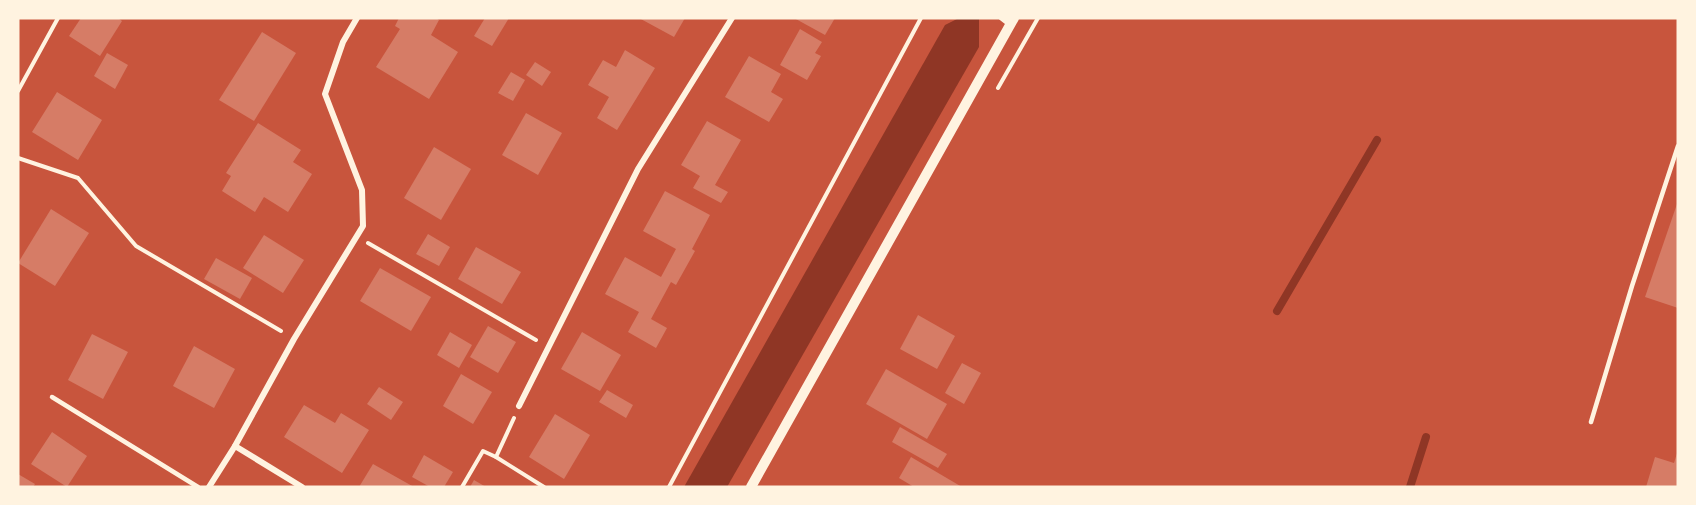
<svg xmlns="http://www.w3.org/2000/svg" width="1696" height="505" font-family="Mulish,sans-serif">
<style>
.water{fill:#8f3625}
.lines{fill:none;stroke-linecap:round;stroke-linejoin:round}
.stream{stroke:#8f3625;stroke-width:8}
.building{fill:#d67c66}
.path{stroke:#fff3e0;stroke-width:4}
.service{stroke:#fff3e0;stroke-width:4.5}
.minor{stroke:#fff3e0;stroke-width:6}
.tertiary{stroke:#fff3e0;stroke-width:10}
</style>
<rect width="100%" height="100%" fill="#c8553d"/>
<!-- water -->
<path class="water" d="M959 18H979V47L727 487H684L945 25Z"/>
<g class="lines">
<!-- stream -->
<g class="stream">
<path d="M1277 311 1377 140"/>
<path d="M1410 487 1426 437"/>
</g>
</g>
<!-- building -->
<g class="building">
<path d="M81 18H118L122 21 100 56 69 36Z"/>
<path d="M399 18H436L439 20 431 35 458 52 429 99 376 67 400 29 395 26Z"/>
<path d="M485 18H509L492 46 474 36Z"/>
<path d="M639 18H685L674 37Z"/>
<path d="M794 18H835L825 35Z"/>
<path d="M800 29 822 42 815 53 821 56 807 80 780 65Z"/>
<path d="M262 32 296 53 254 121 219 100Z"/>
<path d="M625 50 655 68 617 130 597 118 609 97 588 85 603 60 616 67Z"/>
<path d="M107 53 128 65 115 89 94 76Z"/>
<path d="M749 56 781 74 771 92 783 99 769 122 725 97Z"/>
<path d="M535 62 551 72 542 86 526 75Z"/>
<path d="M511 72 525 80 513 101 498 93Z"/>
<path d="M57 92 102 120 78 160 32 132Z"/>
<path d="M526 113 562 133 538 175 502 155Z"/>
<path d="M707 121 741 140 715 185 728 192 721 203 693 188 700 176 681 165Z"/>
<path d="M258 123 301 150 293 162 312 174 288 212 264 197 255 212 222 191 231 176 226 173Z"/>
<path d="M434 147 471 169 441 220 404 198Z"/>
<path d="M665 191 710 215 692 249 695 251 676 285 671 282 651 319 667 328 656 348 628 332 639 312 605 294 625 257 661 277 676 249 643 231Z"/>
<path d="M1678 201V308L1645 297Z"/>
<path d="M51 209 89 233 55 286 18 263Z"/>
<path d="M428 234 450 247 439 266 416 254Z"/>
<path d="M264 235 304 260 283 293 243 268Z"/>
<path d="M476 247 521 272 502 304 458 279Z"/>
<path d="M216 258 252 278 240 299 204 279Z"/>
<path d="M380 268 431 297 411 331 360 301Z"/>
<path d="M918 315 955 336 937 369 900 349Z"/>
<path d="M488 326 516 342 498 373 470 357Z"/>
<path d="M450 332 472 345 459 368 437 355Z"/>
<path d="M582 332 621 355 600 391 561 369Z"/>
<path d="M92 334 128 352 103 399 68 380Z"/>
<path d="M194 346 235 369 214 408 173 386Z"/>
<path d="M962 363 981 373 964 404 945 393Z"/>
<path d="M886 369 947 404 927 439 866 404Z"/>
<path d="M461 374 492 392 473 424 443 406Z"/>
<path d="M379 387 403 402 391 420 367 404Z"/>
<path d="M607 390 633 405 626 418 599 402Z"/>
<path d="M304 405 335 423 341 413 369 430 342 473 284 437Z"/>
<path d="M555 414 590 435 564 479 529 457Z"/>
<path d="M900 427 947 454 938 468 892 442Z"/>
<path d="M52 432 87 456 67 487 31 464Z"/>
<path d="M1678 450V487H1646L1655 457 1674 463Z"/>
<path d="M424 455 453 472 444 487H430L412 477Z"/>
<path d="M911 457 962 487H914L899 478Z"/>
<path d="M373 464 414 487H359Z"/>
<path d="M18 474 35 484 33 487H18Z"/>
<path d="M474 480 486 487H470Z"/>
</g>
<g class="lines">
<!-- path -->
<g class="path">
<path d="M998 88 1038 18"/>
<path d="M18 91 58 18"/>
<path d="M18 158 78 178 136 246 281 331"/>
<path d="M368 243 536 340"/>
<path d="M496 457 544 487"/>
<path d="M462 487 483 451 496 457 514 418"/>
<path d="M669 487 921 18"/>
</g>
<!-- service -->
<g class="service">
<path d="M52 397 198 487"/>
<path d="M1591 422 1632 286 1678 146"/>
</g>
<!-- minor -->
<g class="minor">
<path d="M1002 18 1011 25"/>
<path d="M519 406 638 169 732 18"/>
<path d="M235 446 302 487"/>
<path d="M209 487 235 446 294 339 363 226 362 190 325 94 343 42 357 18"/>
</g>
<!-- tertiary -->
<path class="tertiary" d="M751 487 1014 18"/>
</g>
<!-- border -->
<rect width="1696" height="505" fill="none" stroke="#fff3e0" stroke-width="39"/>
</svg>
